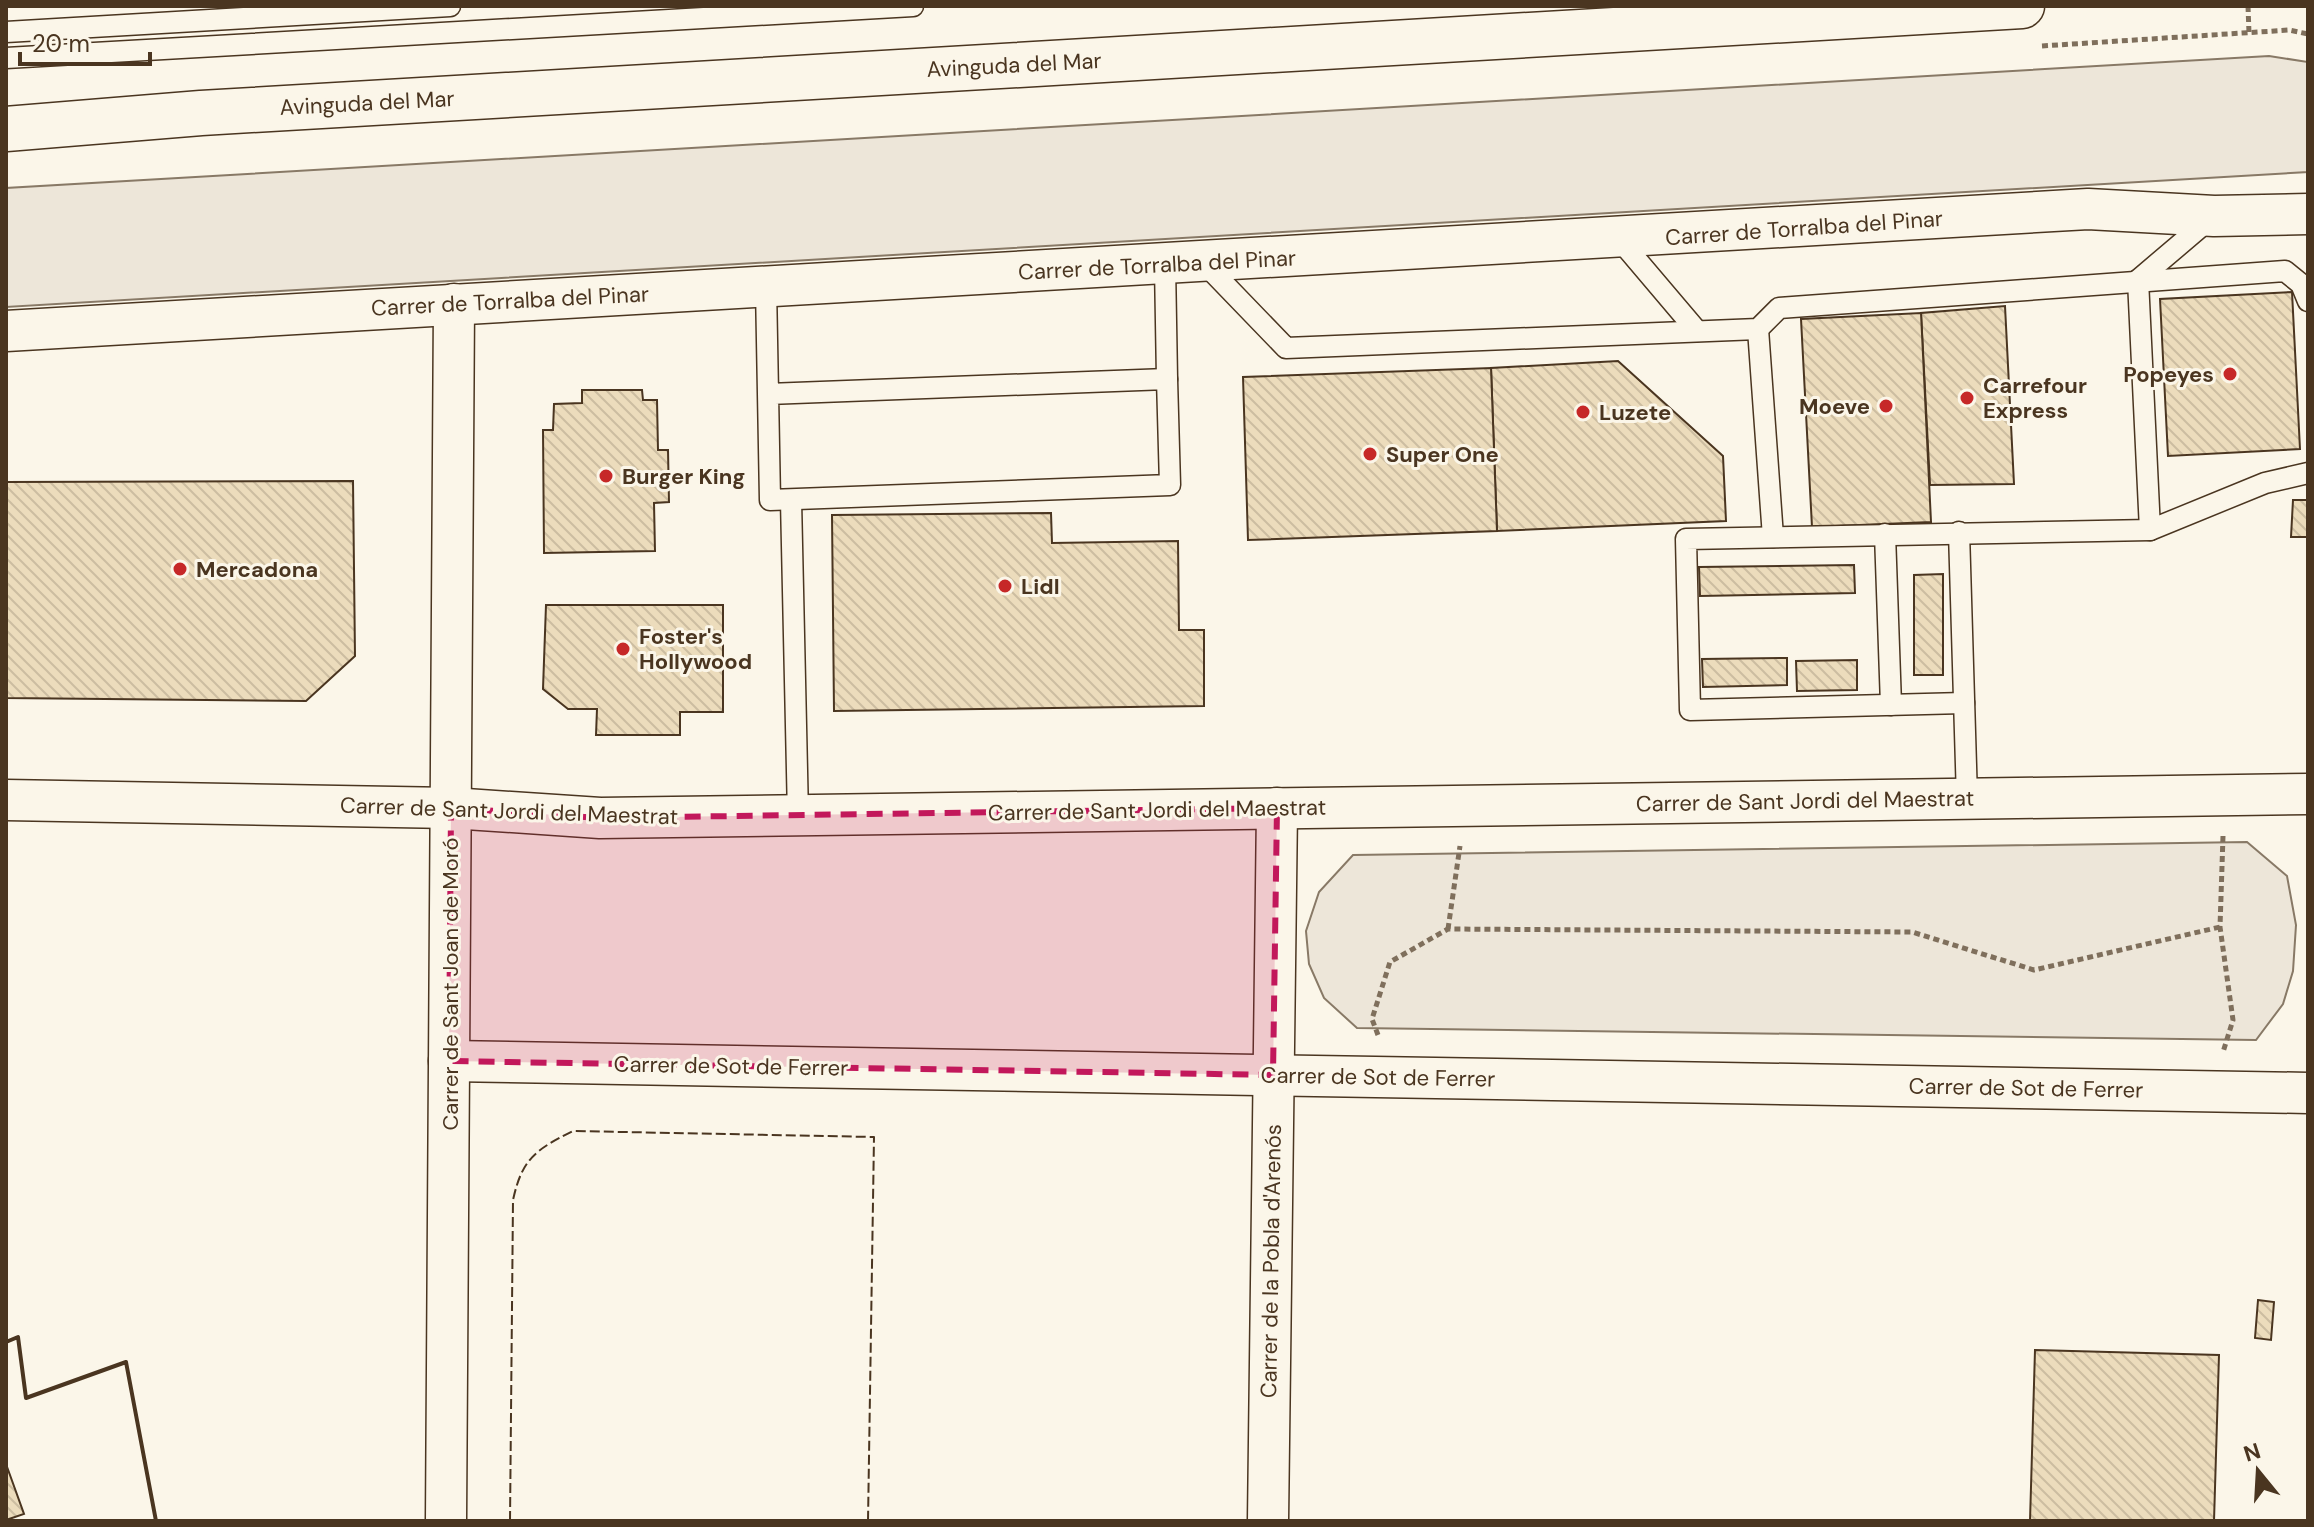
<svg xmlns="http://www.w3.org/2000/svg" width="2314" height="1527" font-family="'DM Sans',sans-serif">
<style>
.park{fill:#ede6d9;stroke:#887966;stroke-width:2}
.building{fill:url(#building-back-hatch);stroke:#4a3520;stroke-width:2}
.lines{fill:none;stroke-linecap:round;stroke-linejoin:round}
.service-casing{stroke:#4a3520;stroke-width:23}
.minor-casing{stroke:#4a3520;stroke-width:43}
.secondary-casing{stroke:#4a3520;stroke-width:47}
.path{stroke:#7f6f5c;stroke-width:5;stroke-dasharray:6 4;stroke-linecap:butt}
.service{stroke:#fbf6e9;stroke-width:20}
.minor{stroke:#fbf6e9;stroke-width:40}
.secondary{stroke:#fbf6e9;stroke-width:44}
.fence{stroke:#4a3520;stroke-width:2;stroke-dasharray:10 4;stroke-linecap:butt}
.wall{stroke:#4a3520;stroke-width:4}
.marked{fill:#c2185b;fill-opacity:0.2;stroke:#c2185b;stroke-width:6;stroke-dasharray:16 10;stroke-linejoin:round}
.poi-dot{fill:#c62828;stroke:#fbf6e9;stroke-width:3}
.labels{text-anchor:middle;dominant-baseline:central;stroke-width:6;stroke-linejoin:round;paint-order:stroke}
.street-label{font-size:22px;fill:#4a3520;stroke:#fbf6e9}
.poi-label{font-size:22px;font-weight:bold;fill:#4a3520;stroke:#fbf6e9;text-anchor:start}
</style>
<defs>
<pattern id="building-back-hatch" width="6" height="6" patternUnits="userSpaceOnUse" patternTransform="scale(2)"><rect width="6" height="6" fill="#ecdcbc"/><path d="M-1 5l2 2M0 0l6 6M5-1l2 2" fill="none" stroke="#ccbda1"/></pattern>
</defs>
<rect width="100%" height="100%" fill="#fbf6e9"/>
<!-- park -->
<g class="park">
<path d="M2269 56 2308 62V172L6 307V188Z"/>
<path d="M2247 842 2287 876 2296 925 2293 971 2283 1004 2256 1040 1357 1028 1324 998 1309 964 1306 931 1319 892 1353 855Z"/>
</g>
<!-- building -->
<g class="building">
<path d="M2292 292 2300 449 2168 456 2160 299Z"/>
<path d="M2005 306 2014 484 1930 485 1921 313Z"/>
<path d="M1921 313 1931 522 1812 527 1801 319Z"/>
<path d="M1618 361 1723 456 1726 521 1497 531 1491 368Z"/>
<path d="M1491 368 1497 531 1248 540 1243 377Z"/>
<path d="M582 390H642L643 400H657L658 450H668L669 502 654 503 655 551 544 553 543 430H553L554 404 582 403Z"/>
<path d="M353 481 355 656 306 701 6 698V482Z"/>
<path d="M2293 500H2308V537H2291Z"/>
<path d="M1051 513 1052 543 1178 541 1179 630H1204V706L834 711 832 515Z"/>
<path d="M1854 565 1855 593 1700 596 1699 567Z"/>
<path d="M1943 574V675H1914V575Z"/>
<path d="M546 605H723V712H680V735H596L597 709H568L543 689Z"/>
<path d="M1787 658V685L1703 687 1702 659Z"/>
<path d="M1857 660V690L1797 691 1796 661Z"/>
<path d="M2258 1300 2274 1302 2271 1340 2255 1338Z"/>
<path d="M2035 1350 2219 1355 2214 1521H2030Z"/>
<path d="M6 1464 24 1514 6 1520Z"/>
</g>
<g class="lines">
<!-- service casing -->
<g class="service-casing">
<g id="service">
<path d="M6 32 450 6"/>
<path d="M6 58 913 6"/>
<path d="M1619 239 1697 331"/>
<path d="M1204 263 1286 348 1758 329 1779 308 2285 271 2301 284 2308 301"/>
<path d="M1165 265 1167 379"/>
<path d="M2138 280 2150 530"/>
<path d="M2138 280 2211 218"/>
<path d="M766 287 770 500 1170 485 1167 379 768 394"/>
<path d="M1758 329 1773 537"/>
<path d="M791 500 798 816"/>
<path d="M1959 532 1967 799"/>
<path d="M1885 534 1891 705"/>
<path d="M1964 703 1690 710 1686 539 2150 530 2265 483 2308 473"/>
</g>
</g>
<!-- minor casing -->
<g class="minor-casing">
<g id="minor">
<path d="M6 331 2088 209 2214 216 2308 214"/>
<path d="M6 800 451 808 600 818 2308 794"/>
<path d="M449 1061 2308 1093"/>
<path d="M446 1521 454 304"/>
<path d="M1268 1521 1277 808"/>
</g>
</g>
<!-- secondary casing -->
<g class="secondary-casing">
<path id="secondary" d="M6 129 201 113 2022 6"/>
</g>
<!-- path -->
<g class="path">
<path d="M2248 6 2249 33"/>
<path d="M2042 46 2289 30 2308 34"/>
<path d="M2223 836 2220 927 2233 1020 2223 1052"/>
<path d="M1448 929 1460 846"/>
<path d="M1378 1035 1372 1019 1390 962 1448 929 1912 932 2034 970 2220 927"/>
</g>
<!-- service -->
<use href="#service" class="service"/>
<!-- minor -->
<use href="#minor" class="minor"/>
<!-- secondary -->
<use href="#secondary" class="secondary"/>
<!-- fence -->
<path class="fence" d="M510 1521 513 1200C522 1159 535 1150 573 1131L874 1137 868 1521"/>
<!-- wall -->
<path class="wall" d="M6 1342 18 1337 26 1398 126 1362 156 1521"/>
</g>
<!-- marked area -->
<path class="marked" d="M451 808 600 818 1277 808 1273 1075 449 1061Z"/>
<!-- markers -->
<g class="poi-dot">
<circle cx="2230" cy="374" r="8"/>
<circle cx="1967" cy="398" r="8"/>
<circle cx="1886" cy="406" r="8"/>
<circle cx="1583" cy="412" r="8"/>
<circle cx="1370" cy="454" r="8"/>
<circle cx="606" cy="476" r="8"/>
<circle cx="180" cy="569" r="8"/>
<circle cx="1005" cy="586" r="8"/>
<circle cx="623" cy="649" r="8"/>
</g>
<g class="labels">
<!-- street labels -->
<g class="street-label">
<text transform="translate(1014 65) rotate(-3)">Avinguda del Mar</text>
<text transform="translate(367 103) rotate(-3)">Avinguda del Mar</text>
<text transform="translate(1804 228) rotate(-4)">Carrer de Torralba del Pinar</text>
<text transform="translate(1157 265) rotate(-3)">Carrer de Torralba del Pinar</text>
<text transform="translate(510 301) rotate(-3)">Carrer de Torralba del Pinar</text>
<text transform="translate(1805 801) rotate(-1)">Carrer de Sant Jordi del Maestrat</text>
<text transform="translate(1157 810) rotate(-1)">Carrer de Sant Jordi del Maestrat</text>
<text transform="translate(509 811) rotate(2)">Carrer de Sant Jordi del Maestrat</text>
<text transform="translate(450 984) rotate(-90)">Carrer de Sant Joan de Moró</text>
<text transform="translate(731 1066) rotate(1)">Carrer de Sot de Ferrer</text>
<text transform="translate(1378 1077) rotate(1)">Carrer de Sot de Ferrer</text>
<text transform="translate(2026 1088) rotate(1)">Carrer de Sot de Ferrer</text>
<text transform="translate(1271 1261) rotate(-89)">Carrer de la Pobla d'Arenós</text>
</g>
<!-- poi labels -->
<g class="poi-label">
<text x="2214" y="374" text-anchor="end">Popeyes</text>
<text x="1983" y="385">Carrefour<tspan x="1983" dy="25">Express</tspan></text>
<text x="1870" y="406" text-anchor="end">Moeve</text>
<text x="1599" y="412">Luzete</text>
<text x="1386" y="454">Super One</text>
<text x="622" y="476">Burger King</text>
<text x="196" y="569">Mercadona</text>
<text x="1021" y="586">Lidl</text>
<text x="639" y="636">Foster's<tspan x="639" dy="25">Hollywood</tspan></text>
</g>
</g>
<!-- border -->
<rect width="2314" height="1527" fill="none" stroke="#4a3520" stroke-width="16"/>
<!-- north arrow -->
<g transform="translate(2258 1471) rotate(342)" stroke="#fbf6e9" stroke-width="6" paint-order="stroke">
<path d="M0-6L14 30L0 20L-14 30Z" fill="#4a3520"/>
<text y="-12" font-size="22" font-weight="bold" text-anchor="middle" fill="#4a3520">N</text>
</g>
<!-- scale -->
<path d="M20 52v12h130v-12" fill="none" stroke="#4a3520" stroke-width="4"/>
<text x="32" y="52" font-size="24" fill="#4a3520" stroke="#fbf6e9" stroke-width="6" paint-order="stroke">20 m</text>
</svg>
